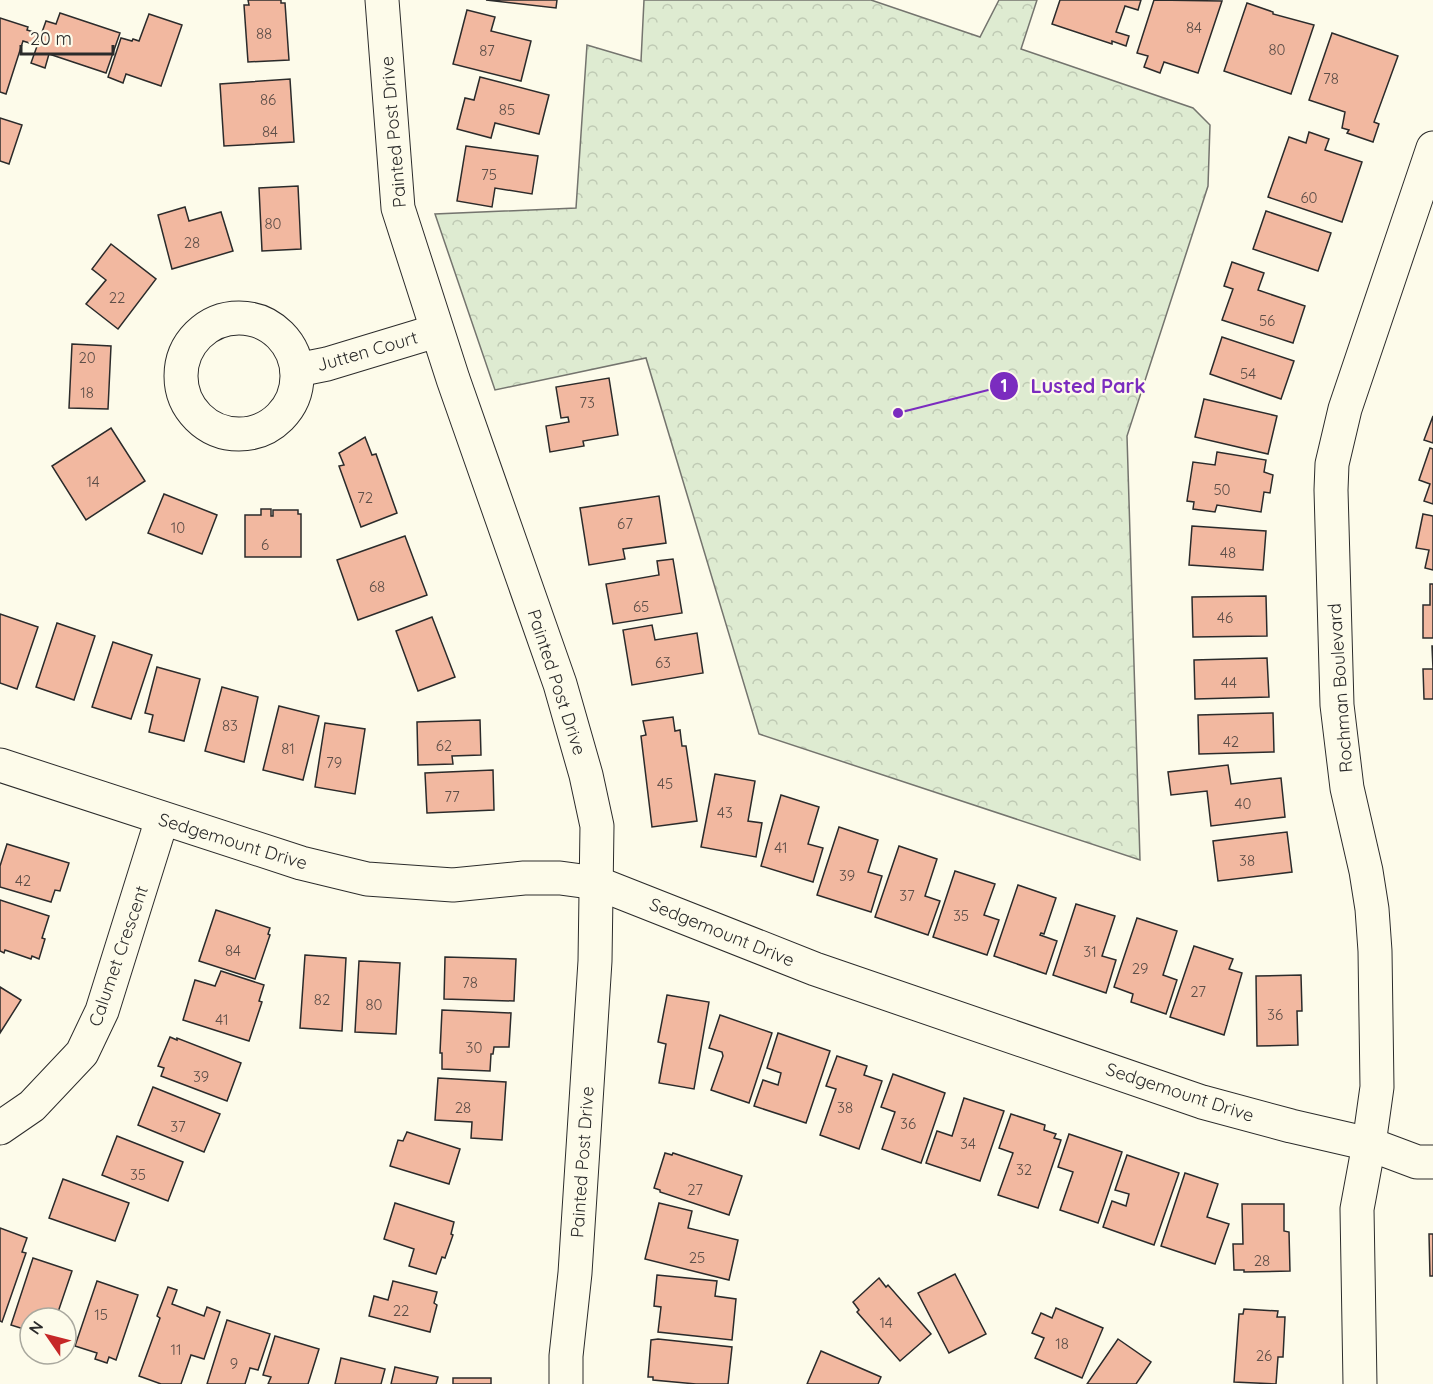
<svg xmlns="http://www.w3.org/2000/svg" width="1433" height="1384" font-family="Quicksand,sans-serif">
<style>
.park{fill:url(#park-crowns);stroke:#74746e;stroke-width:1.5}
.building{fill:#f2b8a0;stroke:#2b2b2b;stroke-width:1.5}
.lines{fill:none;stroke-linecap:round;stroke-linejoin:round}
.minor-casing{stroke:#2b2b2b;stroke-width:35}
.minor{stroke:#fdfbea;stroke-width:33}
.labels{text-anchor:middle;dominant-baseline:central;stroke-width:4.5;stroke-linejoin:round;paint-order:stroke}
.number-label{font-size:15px;fill:#5d4e48}
.street-label{font-size:18px;fill:#2b2b2b;stroke:#fdfbea}
.leader{fill:none;stroke:#7b2cbf;stroke-width:2}
.callout-dot{fill:#7b2cbf;stroke:#fdfbea;stroke-width:2}
.mark-label{font-size:18px;text-anchor:middle;font-weight:bold;fill:#fff}
.callout-label{font-size:20px;text-anchor:middle;font-weight:bold;fill:#7b2cbf;stroke:#fdfbea;stroke-width:4.5;stroke-linejoin:round;paint-order:stroke}
</style>
<defs>
<pattern id="park-crowns" width="20" height="18" patternUnits="userSpaceOnUse" patternTransform="scale(1.5)"><rect width="20" height="18" fill="#deebd1"/><path d="M2 6a3 3 0 1 1 6 0M12 15a3 3 0 1 1 6 0" fill="none" stroke="#bfcab4"/></pattern>
</defs>
<rect width="100%" height="100%" fill="#fdfbea"/>
<!-- park -->
<path class="park" d="M644 0H871L980 37 999 0H1037L1021 49 1193 108 1210 125 1208 186 1127 436 1140 860 759 734 646 358 495 390 435 214 576 208 587 45 641 61Z"/>
<!-- building -->
<g class="building">
<path d="M248 0H281V3H285L289 60 248 62 244 5H249Z"/>
<path d="M486 0H557L556 8Z"/>
<path d="M1060 0H1141L1138 10 1125 6 1116 32 1129 36 1126 46 1112 41V44L1052 24Z"/>
<path d="M1154 0 1222 1 1198 73 1164 62 1160 73 1144 67 1148 56 1137 53Z"/>
<path d="M1247 3 1273 12V14L1314 25 1291 94 1224 71Z"/>
<path d="M467 10 495 17 491 31 531 41 521 81 453 64Z"/>
<path d="M60 13 120 33 106 73 49 54 45 68 31 63 46 21 56 24Z"/>
<path d="M149 14 182 25 161 86 126 74 123 83 108 77 121 38 132 41 133 39 139 41Z"/>
<path d="M0 18 28 27 27 30 40 34 36 45 23 41 6 94 0 92Z"/>
<path d="M1332 33 1398 56 1374 122 1379 124 1373 142 1347 133 1349 130 1342 128 1345 112 1309 100Z"/>
<path d="M480 77 549 95 539 134 495 123 491 138 457 129 465 98 474 100Z"/>
<path d="M290 79 294 142 224 146 220 84Z"/>
<path d="M0 118 22 125 9 164 0 161Z"/>
<path d="M1309 132 1329 139 1325 150 1362 162 1342 222 1268 197 1289 137 1306 143Z"/>
<path d="M466 146 538 156 532 194 495 188 492 207 457 201Z"/>
<path d="M298 186 301 249 262 251 259 188Z"/>
<path d="M185 207 189 221 221 212 233 251 172 269 158 215Z"/>
<path d="M1266 211 1331 233 1318 271 1253 249Z"/>
<path d="M111 244 156 279 118 329 86 304 106 280 92 269Z"/>
<path d="M1232 262 1264 273 1258 290 1305 306 1293 343 1222 320 1233 289 1224 286Z"/>
<path d="M1222 337 1294 361 1281 399 1210 374Z"/>
<path d="M72 344 111 346 108 409 69 408Z"/>
<path d="M609 378 618 435 583 441 584 446 550 452 546 426 569 422 568 417 561 418 556 387Z"/>
<path d="M1204 399 1277 416 1268 454 1195 437Z"/>
<path d="M1433 416V443L1424 440Z"/>
<path d="M111 428 145 481 86 520 52 466Z"/>
<path d="M365 437 372 455 376 454 397 513 361 527 339 466 344 465 339 453Z"/>
<path d="M1430 448 1433 449V504L1424 501 1430 484 1419 480Z"/>
<path d="M1217 452 1266 460 1264 472 1273 475 1270 493 1264 492 1261 512 1217 505 1215 512 1193 509 1194 502 1187 501 1193 462 1215 465Z"/>
<path d="M164 494 217 515 202 554 148 533Z"/>
<path d="M659 496 666 543 623 549 625 559 589 565 580 508Z"/>
<path d="M261 509H271V516H273V510H298V514H301V557H245V515H261Z"/>
<path d="M1423 514 1433 516V570L1425 568 1429 550 1416 548Z"/>
<path d="M1192 526 1266 531 1263 570 1189 565Z"/>
<path d="M405 536 427 595 358 620 337 560Z"/>
<path d="M673 559 682 613 613 624 606 584 659 575 657 561Z"/>
<path d="M1430 584H1433V638H1423V605H1430Z"/>
<path d="M1266 596 1267 636 1193 637 1192 597Z"/>
<path d="M0 614 38 627 17 689 0 683Z"/>
<path d="M432 617 455 677 418 691 396 631Z"/>
<path d="M57 623 95 636 74 700 36 687Z"/>
<path d="M652 625 655 640 697 633 703 673 632 685 623 630Z"/>
<path d="M113 642 152 655 131 719 92 707Z"/>
<path d="M1432 646H1433V699H1424L1423 669H1433Z"/>
<path d="M1267 658 1269 697 1195 699 1194 660Z"/>
<path d="M157 667 200 679 184 741 149 732 153 715 145 713Z"/>
<path d="M222 687 258 697 244 762 205 751Z"/>
<path d="M279 706 319 716 303 780 263 770Z"/>
<path d="M1273 713 1274 752 1199 754 1198 715Z"/>
<path d="M673 717 675 731 680 730 682 746H686L697 821 652 827 641 736 646 735 643 721Z"/>
<path d="M480 720 481 755 452 756 453 764 418 765 417 722Z"/>
<path d="M325 723 365 729 355 794 315 787Z"/>
<path d="M1228 765 1231 784 1281 778 1285 817 1211 826 1207 791 1171 795 1168 772Z"/>
<path d="M493 770 494 810 427 813 425 773Z"/>
<path d="M715 774 755 781 748 821 762 823 756 857 701 847Z"/>
<path d="M781 795 819 807 808 844 823 848 813 882 761 866Z"/>
<path d="M839 827 878 840 868 872 882 876 871 912 817 895Z"/>
<path d="M1287 832 1292 872 1218 881 1213 841Z"/>
<path d="M7 844 69 863 60 891 55 890 51 902 0 887V866Z"/>
<path d="M899 846 937 859 925 896 940 901 928 935 875 917Z"/>
<path d="M955 871 995 884 984 915 999 920 987 955 933 937Z"/>
<path d="M1018 885 1056 898 1044 934 1041 933 1040 935 1057 941 1046 974 994 956Z"/>
<path d="M0 900 49 916 42 938 45 939 39 959 32 956 31 959 5 950 4 953 0 951Z"/>
<path d="M1076 904 1115 916 1102 956 1116 960 1106 993 1053 975Z"/>
<path d="M216 910 270 928 268 934 270 935 255 979 199 961Z"/>
<path d="M1137 918 1177 931 1163 975 1177 980 1166 1014 1131 1002 1133 994 1114 987Z"/>
<path d="M1194 946 1233 959 1229 969 1242 973 1224 1035 1170 1017Z"/>
<path d="M305 955 346 958 342 1031 300 1028Z"/>
<path d="M445 957 516 959 514 1001 444 999Z"/>
<path d="M359 961 400 963 396 1034 355 1032Z"/>
<path d="M221 971 264 985 259 1001 262 1002 249 1041 183 1020 195 980 215 986Z"/>
<path d="M1301 975 1302 1011H1297L1298 1045 1257 1046 1256 976Z"/>
<path d="M0 987 21 1000 0 1033Z"/>
<path d="M667 995 709 1002 694 1089 659 1083 666 1044 658 1042Z"/>
<path d="M442 1010 511 1013 509 1047H494L493 1054H491L490 1071 442 1069V1053H440Z"/>
<path d="M720 1015 772 1033 749 1103 711 1090 723 1056 722 1052 709 1048Z"/>
<path d="M778 1033 830 1051 806 1123 754 1106 763 1080 778 1085 781 1073 767 1068Z"/>
<path d="M170 1037 177 1040V1038L241 1063 227 1101 161 1076 164 1068 158 1066Z"/>
<path d="M837 1056 867 1066 864 1075 882 1081 859 1149 820 1135 836 1089 826 1086Z"/>
<path d="M893 1074 945 1093 921 1163 882 1149 895 1112 881 1107Z"/>
<path d="M438 1078 506 1082 502 1140 471 1138 472 1122 435 1120Z"/>
<path d="M153 1087 220 1114 204 1152 138 1125Z"/>
<path d="M964 1098 1004 1111 980 1181 926 1163 937 1131 952 1136Z"/>
<path d="M1011 1114 1045 1125 1044 1130 1056 1134 1054 1138 1061 1140 1038 1208 998 1195 1013 1153 999 1148Z"/>
<path d="M407 1132 460 1149 449 1184 390 1166 398 1140 403 1141Z"/>
<path d="M1069 1134 1122 1152 1098 1223 1060 1210 1073 1172 1058 1167Z"/>
<path d="M117 1136 183 1162 168 1201 102 1175Z"/>
<path d="M665 1153 672 1155 673 1153 742 1176 729 1215 660 1192V1190L654 1188Z"/>
<path d="M1127 1155 1179 1173 1154 1245 1103 1227 1112 1201 1126 1206 1129 1194 1115 1190Z"/>
<path d="M1185 1173 1218 1184 1207 1217 1229 1224 1215 1264 1161 1246Z"/>
<path d="M63 1179 129 1203 115 1241 49 1218Z"/>
<path d="M395 1203 454 1222 451 1234 453 1235 445 1258 442 1257 436 1274 409 1266 414 1249 384 1239Z"/>
<path d="M659 1203 692 1211 688 1228 738 1240 729 1280 645 1259Z"/>
<path d="M1242 1204H1284V1231L1289 1232 1290 1271 1244 1272V1270H1234L1233 1244H1243Z"/>
<path d="M0 1228 27 1238 22 1252 26 1253 2 1322 0 1321Z"/>
<path d="M1429 1234H1433V1276H1430Z"/>
<path d="M33 1258 72 1271 56 1318H30V1331L11 1325Z"/>
<path d="M955 1274 986 1334 949 1353 918 1293Z"/>
<path d="M657 1275 717 1281 715 1296 736 1299 732 1340 658 1332 661 1307 654 1306Z"/>
<path d="M879 1278 886 1287 888 1285 931 1334 900 1361 857 1312 859 1310 853 1302Z"/>
<path d="M97 1281 138 1295 116 1360 109 1357 107 1363 95 1359 97 1353 75 1346Z"/>
<path d="M393 1281 437 1292 434 1303 437 1305 430 1332 369 1316 374 1296 388 1300Z"/>
<path d="M168 1287 177 1290 172 1304 204 1316 207 1307 220 1312 204 1359 191 1355 181 1384H161L139 1376 160 1318 157 1316Z"/>
<path d="M1056 1308 1103 1328 1082 1378 1035 1358 1044 1338 1032 1333 1041 1313 1052 1318Z"/>
<path d="M1244 1309 1278 1311 1277 1317H1285L1283 1357H1278L1276 1384 1234 1382 1239 1314H1243Z"/>
<path d="M227 1320 270 1334 258 1370 250 1368 245 1384H207Z"/>
<path d="M275 1336 319 1349 308 1384H268L271 1377 263 1375Z"/>
<path d="M658 1339 732 1347 728 1384H696L653 1380V1377H648L651 1340Z"/>
<path d="M1118 1339 1151 1362 1136 1384H1087Z"/>
<path d="M821 1351 881 1377 878 1384H807Z"/>
<path d="M341 1358 385 1369 381 1384H335Z"/>
<path d="M395 1367 438 1377 436 1384H391Z"/>
<rect x="453" y="1378" width="38" height="6"/>
</g>
<g class="lines">
<!-- minor casing -->
<g class="minor-casing">
<g id="minor">
<path d="M382 0 398 208 453 379 560 684 586 775 597 826 595 961 575 1273 566 1356V1384"/>
<circle cx="239" cy="376" r="58"/>
<path d="M297 370 327 364 436 331"/>
<path d="M0 765 301 863 367 879 453 885 524 878H560L597 883 815 969 1202 1102 1291 1126 1369 1144 1417 1162H1433"/>
<path d="M0 1128 32 1106 82 1053 102 1011 162 819"/>
<path d="M1360 1384 1357 1209 1369 1144 1377 1087 1375 951 1372 909 1366 871 1347 788 1337 705 1331 490 1332 464 1345 409 1433 148"/>
</g>
</g>
<!-- minor -->
<use href="#minor" class="minor"/>
</g>
<g class="labels">
<!-- number labels -->
<g class="number-label">
<text x="1194" y="27">84</text>
<text x="264" y="33">88</text>
<text x="1277" y="49">80</text>
<text x="487" y="50">87</text>
<text x="1331" y="78">78</text>
<text x="268" y="99">86</text>
<text x="507" y="109">85</text>
<text x="270" y="131">84</text>
<text x="489" y="174">75</text>
<text x="1309" y="197">60</text>
<text x="273" y="223">80</text>
<text x="192" y="242">28</text>
<text x="117" y="297">22</text>
<text x="1267" y="320">56</text>
<text x="87" y="357">20</text>
<text x="1248" y="373">54</text>
<text x="87" y="392">18</text>
<text x="587" y="402">73</text>
<text x="93" y="481">14</text>
<text x="1222" y="489">50</text>
<text x="365" y="497">72</text>
<text x="625" y="523">67</text>
<text x="178" y="527">10</text>
<text x="265" y="544">6</text>
<text x="1228" y="552">48</text>
<text x="377" y="586">68</text>
<text x="641" y="606">65</text>
<text x="1225" y="617">46</text>
<text x="663" y="662">63</text>
<text x="1229" y="682">44</text>
<text x="230" y="725">83</text>
<text x="1231" y="741">42</text>
<text x="444" y="745">62</text>
<text x="288" y="748">81</text>
<text x="334" y="762">79</text>
<text x="665" y="783">45</text>
<text x="452" y="796">77</text>
<text x="1243" y="803">40</text>
<text x="725" y="812">43</text>
<text x="781" y="847">41</text>
<text x="1247" y="860">38</text>
<text x="847" y="875">39</text>
<text x="23" y="880">42</text>
<text x="907" y="895">37</text>
<text x="961" y="915">35</text>
<text x="233" y="950">84</text>
<text x="1090" y="951">31</text>
<text x="1140" y="968">29</text>
<text x="470" y="982">78</text>
<text x="1198" y="991">27</text>
<text x="322" y="999">82</text>
<text x="374" y="1004">80</text>
<text x="1275" y="1014">36</text>
<text x="222" y="1019">41</text>
<text x="474" y="1047">30</text>
<text x="201" y="1076">39</text>
<text x="463" y="1107">28</text>
<text x="845" y="1107">38</text>
<text x="908" y="1123">36</text>
<text x="178" y="1126">37</text>
<text x="968" y="1143">34</text>
<text x="1024" y="1169">32</text>
<text x="138" y="1174">35</text>
<text x="695" y="1189">27</text>
<text x="697" y="1257">25</text>
<text x="1262" y="1260">28</text>
<text x="401" y="1310">22</text>
<text x="101" y="1314">15</text>
<text x="886" y="1322">14</text>
<text x="1062" y="1343">18</text>
<text x="176" y="1349">11</text>
<text x="1264" y="1355">26</text>
<text x="234" y="1363">9</text>
</g>
<!-- street labels -->
<g class="street-label">
<text transform="translate(393 132) rotate(-95)">Painted Post Drive</text>
<text transform="translate(367 351) rotate(-16)">Jutten Court</text>
<text transform="translate(557 682) rotate(72)">Painted Post Drive</text>
<text transform="translate(1340 688) rotate(-94)">Rochman Boulevard</text>
<text transform="translate(233 841) rotate(17)">Sedgemount Drive</text>
<text transform="translate(722 932) rotate(22)">Sedgemount Drive</text>
<text transform="translate(118 956) rotate(-71)">Calumet Crescent</text>
<text transform="translate(1180 1092) rotate(18)">Sedgemount Drive</text>
<text transform="translate(582 1162) rotate(-86)">Painted Post Drive</text>
</g>
</g>
<!-- callouts -->
<path class="leader" d="M898 413L1004 386"/>
<g class="callout-dot">
<circle cx="898" cy="413" r="6"/>
<circle cx="1004" cy="386" r="15"/>
</g>
<g class="mark-label">
<text x="1004" y="392">1</text>
</g>
<g class="callout-label">
<text x="1088" y="393">Lusted Park</text>
</g>
<!-- north arrow -->
<g transform="translate(48 1336) rotate(305)"><circle r="28" fill="#fdfbea" stroke="#a9a89e" stroke-width="1.5"/>
<path d="M0-4.5L10 22L0 15L-10 22Z" fill="#c62828"/>
<text y="-9" font-size="16" font-weight="bold" text-anchor="middle" fill="#2b2b2b">N</text>
</g>
<!-- scale -->
<path d="M21 45v9h92v-9" fill="none" stroke="#2b2b2b" stroke-width="3"/>
<text x="30" y="45" font-size="18" fill="#2b2b2b" stroke="#fdfbea" stroke-width="4.5" paint-order="stroke">20 m</text>
</svg>
